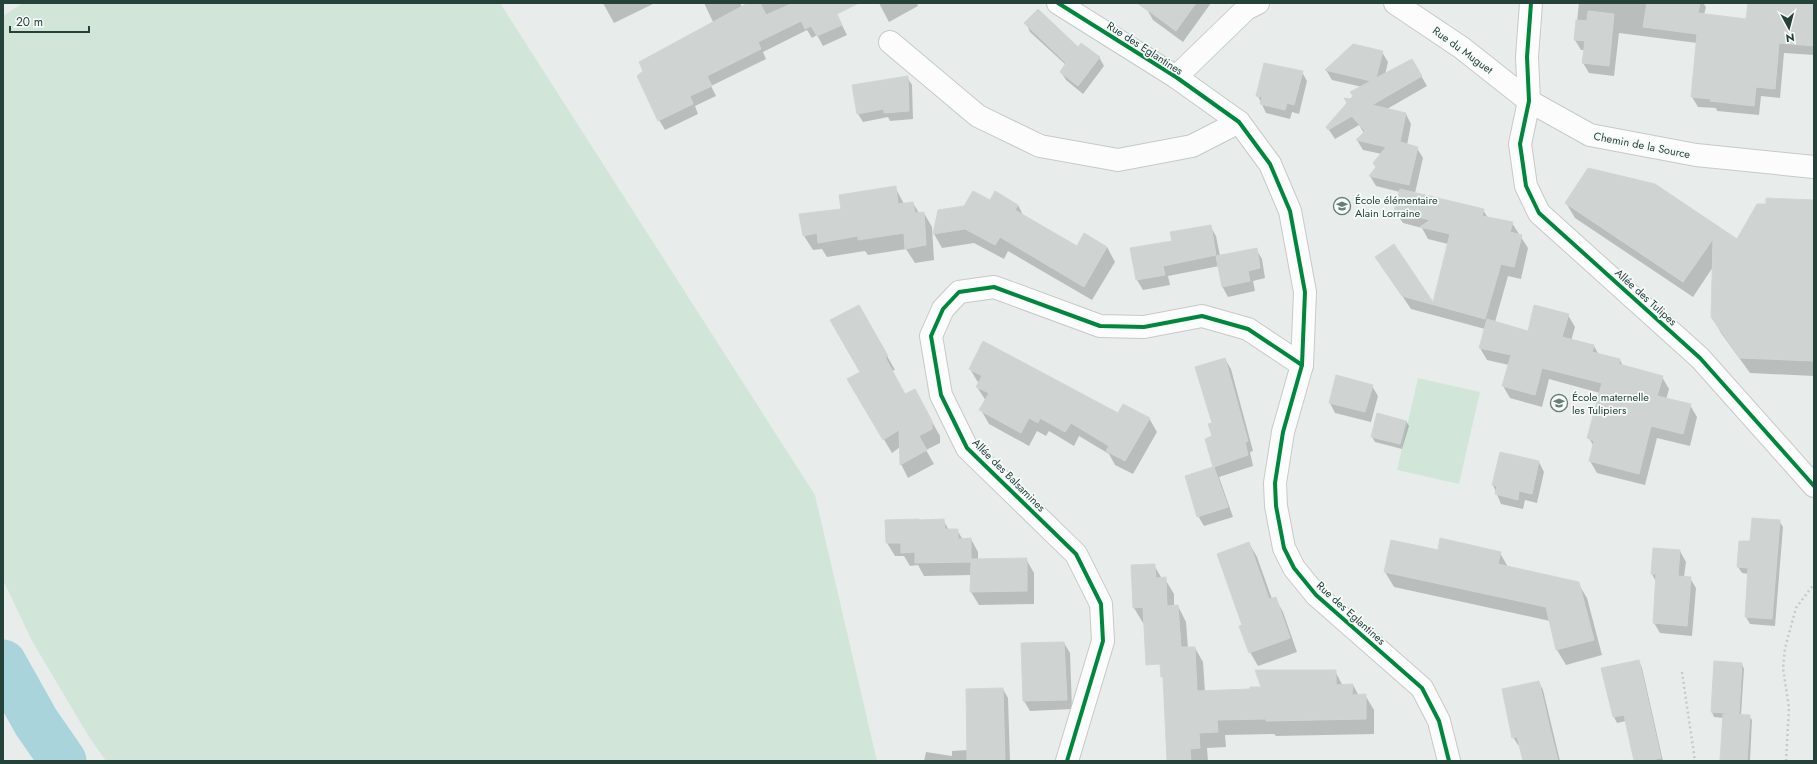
<svg xmlns="http://www.w3.org/2000/svg" width="1817" height="764" font-family="Jost,sans-serif">
<style>
.green{fill:#d1e6d8}
.shadow{fill:#0003}
.lines{fill:none;stroke-linecap:round;stroke-linejoin:round}
.river{stroke:#a9d4db;stroke-width:47}
.building{fill:#cfd4d2;stroke:#d1d6d4}
.minor-casing{stroke:#c5cac8;stroke-width:24}
.path{stroke:#c3ccca;stroke-width:2.5;stroke-dasharray:2 3;stroke-linecap:butt}
.minor{stroke:#fcfcfc;stroke-width:22}
.cycleway-casing{stroke:#f7fbf9;stroke-width:6}
.cycleway{stroke:#00873e;stroke-width:4}
.labels{text-anchor:middle;dominant-baseline:central;stroke-width:3.5;stroke-linejoin:round;paint-order:stroke}
.street-label{font-size:11px;fill:#24423a;stroke:#f7fbf9}
.poi-label{font-size:11px;fill:#24423a;stroke:#f7fbf9;text-anchor:start}
</style>
<rect width="100%" height="100%" fill="#e8edeb"/>
<!-- green -->
<g class="green">
<path d="M23 3H500L815 495 877 761H106L89 737 32 641 3 580V16Z"/>
<path d="M1418 378 1480 392 1459 484 1397 470Z"/>
</g>
<!-- shadow -->
<g class="shadow">
<path d="M603 3H655L614 23Z"/>
<path d="M704 3H740L742 7 751 3H831L847 35 823 46 817 35 812 38 807 30 763 52 766 59 711 86 716 96 695 106 698 114 665 130 659 120 714 24Z"/>
<path d="M879 3H917L918 6 889 22Z"/>
<path d="M1137 3H1211L1183 42 1153 20 1148 11Z"/>
<path d="M1579 3H1703L1706 7 1704 15 1747 20 1749 3H1814V55L1784 53 1780 98 1761 96 1759 115 1717 111 1716 108 1698 107 1692 97 1697 43 1619 33 1614 76 1589 73 1583 63 1585 50H1581L1575 40Z"/>
<path d="M1026 23 1099 57 1104 66 1083 94 1066 80 1061 72 1066 65 1030 32Z"/>
<path d="M1353 45 1382 52 1388 62 1385 75 1412 60 1427 86 1387 109 1406 114 1411 124 1407 145 1417 148 1423 158 1415 193 1483 210 1488 218 1512 223 1528 248 1521 279 1508 276 1495 322 1529 332 1568 315 1575 327 1571 341 1594 346 1599 355 1620 360 1623 366 1662 377 1669 389 1666 400 1690 405 1697 417 1690 446 1657 438 1645 485 1597 473 1590 461 1594 447 1589 438 1600 393 1549 379 1542 407 1510 398 1503 386 1509 365 1487 360 1480 348 1485 329 1411 309 1384 269 1433 304 1448 244 1428 239 1422 228 1403 223 1395 211 1400 192 1376 186 1370 176 1376 168 1382 154 1363 150 1357 140 1364 133 1359 125 1335 139 1327 127 1362 87 1332 80 1326 70Z"/>
<path d="M1302 72 1307 81 1299 114 1292 112 1290 119 1266 113 1258 96Z"/>
<path d="M907 77 912 85 913 119 890 121 888 117 863 122 858 114Z"/>
<path d="M895 187 904 204 913 203 919 213H924L932 227 934 260 915 263 906 249 868 255 865 251 827 257 822 249 813 250 804 236 842 209Z"/>
<path d="M990 201 1018 205 1024 217 1077 247H1107L1115 262 1092 300 1008 251 1004 259 974 243 942 248 934 234Z"/>
<path d="M1814 201V376L1750 373 1721 333 1712 317 1713 267 1693 297 1575 218 1566 203 1737 240Z"/>
<path d="M1210 226 1216 236 1220 256 1256 249 1262 259 1265 278 1253 281 1255 291 1228 297 1222 286 1219 266 1168 276 1170 285 1143 290 1137 280Z"/>
<path d="M867 320 895 370 892 371 905 395 922 404 940 436V443L926 450 934 464 908 478 901 464 900 447 892 453 848 379 861 372Z"/>
<path d="M1225 359 1231 369 1253 451 1250 452 1253 466 1219 477 1233 517 1204 526 1198 516 1186 477 1215 468 1206 439 1213 437V424Z"/>
<path d="M970 369 1119 415 1149 418 1157 432 1133 474 1115 465 1109 454 1079 436 1074 446 1049 431 1046 436 1037 431 1029 446 989 424 981 410 986 401 977 387 979 384Z"/>
<path d="M1372 386 1378 396 1371 422 1335 413 1330 403Z"/>
<path d="M1406 421 1409 426 1402 449 1375 442 1372 437Z"/>
<path d="M1539 462 1544 472 1537 503 1525 500 1523 509 1501 504 1493 485Z"/>
<path d="M943 520 949 530H957L963 540 971 539 978 552V560L1026 559 1034 573V604L979 605 971 592 972 575 924 576 918 565 910 566 904 556H895L887 543 886 521Z"/>
<path d="M1779 521 1783 527 1775 626 1750 624 1746 617 1749 574 1742 573 1738 567 1751 542Z"/>
<path d="M1249 543 1257 557 1272 599 1275 598 1283 612 1297 652 1258 666 1250 652 1243 626Z"/>
<path d="M1438 551 1500 553 1508 567 1578 583 1587 598 1602 655 1566 665 1557 650 1550 621 1394 587 1385 572Z"/>
<path d="M1680 551 1686 562 1684 577 1690 578 1696 588 1692 636 1660 633 1654 623 1656 582 1652 574Z"/>
<path d="M1154 565 1162 579H1165L1174 594V607L1178 606 1186 622 1188 648H1195L1203 662 1205 692 1251 690 1335 671 1343 686 1353 685 1359 696 1365 695 1374 710V734L1276 736 1274 734 1225 735 1226 747 1207 748 1208 761H1168L1164 657 1145 623H1143L1134 608Z"/>
<path d="M1064 643 1070 653 1072 709 1030 711 1024 701Z"/>
<path d="M1639 661 1642 668 1663 761H1635L1626 721 1617 723 1614 717Z"/>
<path d="M1715 662 1742 664 1744 669 1741 715 1749 716 1752 720 1750 761H1721L1724 718 1714 717 1712 712Z"/>
<path d="M1539 682 1543 690 1560 761H1524L1520 745H1518L1513 737Z"/>
<path d="M1003 689 1008 698 1010 761H924L926 752 952 756V751L968 750Z"/>
</g>
<g class="lines">
<!-- river -->
<path class="river" d="M3 663 36 722 63 761"/>
</g>
<!-- building -->
<g class="building">
<path d="M748 3H760L766 15 793 3H859L837 14 842 25 817 36 811 26 805 29 801 21 758 42 761 49 707 76 712 86 690 96 693 104 658 121 637 76 643 71 639 62Z"/>
<path d="M1138 3H1196L1176 31Z"/>
<path d="M1647 3H1700L1698 13 1746 19 1748 3H1814V46L1779 43 1775 89 1756 87 1754 106 1710 101 1711 99 1691 97 1697 34 1643 27Z"/>
<path d="M1038 9 1078 47 1081 43 1100 57 1078 86 1060 72 1066 63 1024 23Z"/>
<path d="M1588 11 1614 14 1609 66 1582 63 1585 41 1574 40 1576 20 1587 21Z"/>
<path d="M1353 44 1383 51 1376 78 1412 59 1422 76 1372 105 1406 113 1400 142 1418 147 1409 185 1369 176 1376 167 1373 163 1386 147 1356 140 1365 131 1355 120 1352 116 1328 130 1326 127 1347 103 1344 98 1350 99 1353 96 1350 92 1371 81 1325 70Z"/>
<path d="M1264 63 1303 71 1294 105 1287 103 1285 110 1260 104 1262 97 1256 96Z"/>
<path d="M908 76 909 111 884 113V109L857 114 852 85Z"/>
<path d="M1588 168 1655 184 1737 239 1757 204H1766V198L1814 200V361L1740 358 1711 317 1713 239 1683 282 1565 203Z"/>
<path d="M896 186 898 204 913 202 915 213 924 212 926 245 905 249 904 233 858 240V236L818 243 817 233 803 236 799 214 841 209 839 195Z"/>
<path d="M1400 189 1484 209 1482 216 1513 222 1510 232 1522 235 1514 267 1501 264 1485 319 1402 296 1375 257 1394 244 1433 302 1450 234 1420 227 1430 220 1394 211Z"/>
<path d="M973 191 990 200 995 191 1018 205 1015 210 1077 246 1084 233 1107 247 1084 287 1000 237 995 245 965 229 933 234 938 210 964 206Z"/>
<path d="M1211 225 1216 255 1163 266 1165 275 1136 280 1130 248 1172 241 1170 232Z"/>
<path d="M1257 248 1260 268 1248 271 1250 281 1222 287 1216 256Z"/>
<path d="M859 305 888 356 885 357 905 394 915 389 932 421V429L919 436 927 450 900 465 899 430 883 440 847 379 860 372 830 320Z"/>
<path d="M1534 305 1569 314 1562 337 1594 345 1592 352 1620 359 1619 364 1663 376 1657 396 1691 404 1683 434 1651 426 1639 474 1589 461 1594 441 1587 438 1602 383 1542 368 1535 395 1502 386 1511 355 1479 348 1487 319 1528 331Z"/>
<path d="M983 341 1118 413 1123 404 1150 418 1125 461 1106 451 1109 446 1071 423 1065 432 1040 418 1038 423 1029 418 1021 433 979 410 989 393 976 387 982 376 969 369Z"/>
<path d="M1225 358 1248 441 1245 442 1248 455 1214 467 1228 507 1197 517 1185 476 1213 467 1205 439 1212 436 1208 424 1212 423 1195 367Z"/>
<path d="M1336 375 1373 385 1365 412 1329 403Z"/>
<path d="M1377 413 1406 421 1400 444 1371 437Z"/>
<path d="M1500 452 1539 461 1532 494 1519 491 1518 500 1495 494 1497 486 1492 485Z"/>
<path d="M1752 518 1780 520 1772 619 1745 617 1748 568 1737 567 1739 541H1750Z"/>
<path d="M919 519V520L944 519 945 529H958V539L971 538V559L1027 558V591L970 592 971 562 915 563V552L901 553V543H886L885 520Z"/>
<path d="M1440 538 1501 552 1498 564 1579 582 1594 640 1556 650 1546 607 1384 572 1391 540 1438 550Z"/>
<path d="M1249 542 1269 599 1276 597 1290 638 1249 653 1239 626 1242 625 1217 554Z"/>
<path d="M1653 548 1680 550 1678 576 1691 577 1687 626 1653 623 1656 574H1651Z"/>
<path d="M1155 564 1156 578 1166 577 1167 606 1178 605 1181 647H1195L1197 691 1250 689V687H1261L1255 670H1336V685L1353 684 1352 695 1366 694V719L1266 721V719L1217 720 1218 732 1199 733 1200 748 1190 749 1191 761H1167L1163 677H1161L1160 664 1146 665 1143 607 1133 608 1131 565Z"/>
<path d="M1064 642 1067 700 1023 701 1021 643Z"/>
<path d="M1639 660 1661 758 1648 761H1634L1624 715 1613 717 1601 668Z"/>
<path d="M1714 661 1742 663 1739 714 1711 712Z"/>
<path d="M1539 681 1550 729 1558 761H1523L1517 737 1512 738 1502 689Z"/>
<path d="M1003 688 1005 761H967L966 689Z"/>
<path d="M1723 714 1750 715 1747 761H1720Z"/>
</g>
<g class="lines">
<!-- minor casing -->
<g class="minor-casing">
<g id="minor">
<path d="M1058 3 1176 77 1239 122 1270 164 1290 211 1305 292 1302 365 1283 432 1275 483 1276 506 1284 548 1294 568 1316 595 1422 688 1439 721 1449 761"/>
<path d="M1395 3 1462 48 1529 101 1590 135 1696 155 1814 167"/>
<path d="M1531 3 1527 57 1529 101 1520 144 1526 186 1539 213 1700 358 1814 486"/>
<path d="M890 42 978 116 1040 146 1118 160 1192 146 1239 122"/>
<path d="M1176 77 1246 9 1258 3"/>
<path d="M1067 761 1103 641 1101 604 1076 554 967 448 941 395 931 336 943 309 959 292 994 287 1100 326 1144 327 1202 316 1248 329 1302 365"/>
</g>
</g>
<!-- path -->
<g class="path">
<path d="M1682 672 1695 761"/>
<path d="M1786 761 1789 708 1783 668 1785 648 1796 608 1814 584"/>
</g>
<!-- minor -->
<use href="#minor" class="minor"/>
<!-- cycleway casing -->
<g class="cycleway-casing">
<g id="cycleway">
<path d="M1058 3 1176 77 1239 122 1270 164 1290 211 1305 292 1302 365 1283 432 1275 483 1276 506 1284 548 1294 568 1316 595 1422 688 1439 721 1449 761"/>
<path d="M1531 3 1527 57 1529 101 1520 144 1526 186 1539 213 1700 358 1814 486"/>
<path d="M1067 761 1103 641 1101 604 1076 554 967 448 941 395 931 336 943 309 959 292 994 287 1100 326 1144 327 1202 316 1248 329 1302 365"/>
</g>
</g>
<!-- cycleway -->
<use href="#cycleway" class="cycleway"/>
</g>
<!-- icons -->
<defs>
<g id="school-ring" transform="scale(0.9)"><circle r="9.5" fill="#f7fbf9" stroke="#697e78" stroke-width="1.5"/><path d="M0-5L7-2L0 1L-7-2ZM-4 1L0 2.5L4 1V4Q0 6-4 4Z" fill="#697e78"/></g>
</defs>
<g fill-rule="evenodd">
<use href="#school-ring" x="1342" y="206"/>
<use href="#school-ring" x="1559" y="403"/>
</g>
<g class="labels">
<!-- street labels -->
<g class="street-label">
<text transform="translate(1145 48) rotate(33)">Rue des Eglantines</text>
<text transform="translate(1463 50) rotate(36)">Rue du Muguet</text>
<text transform="translate(1642 145) rotate(11)">Chemin de la Source</text>
<text transform="translate(1646 297) rotate(42)">Allée des Tulipes</text>
<text transform="translate(1009 475) rotate(45)">Allée des Balsamines</text>
<text transform="translate(1351 613) rotate(42)">Rue des Eglantines</text>
</g>
<!-- poi labels -->
<g class="poi-label">
<text x="1355" y="200">École élémentaire<tspan x="1355" dy="13">Alain Lorraine</tspan></text>
<text x="1572" y="397">École maternelle<tspan x="1572" dy="13">les Tulipiers</tspan></text>
</g>
</g>
<!-- border -->
<rect width="1817" height="764" fill="none" stroke="#24423a" stroke-width="8"/>
<!-- north arrow -->
<g transform="translate(1789 28) rotate(173)" stroke="#f7fbf9" stroke-width="3" paint-order="stroke">
<path d="M0-3L7 15L0 10L-7 15Z" fill="#24423a"/>
<text y="-6" font-size="11" font-weight="bold" text-anchor="middle" fill="#24423a">N</text>
</g>
<!-- scale -->
<path d="M10 26v6h79v-6" fill="none" stroke="#24423a" stroke-width="2"/>
<text x="16" y="26" font-size="12" fill="#24423a" stroke="#f7fbf9" stroke-width="3" paint-order="stroke">20 m</text>
</svg>
